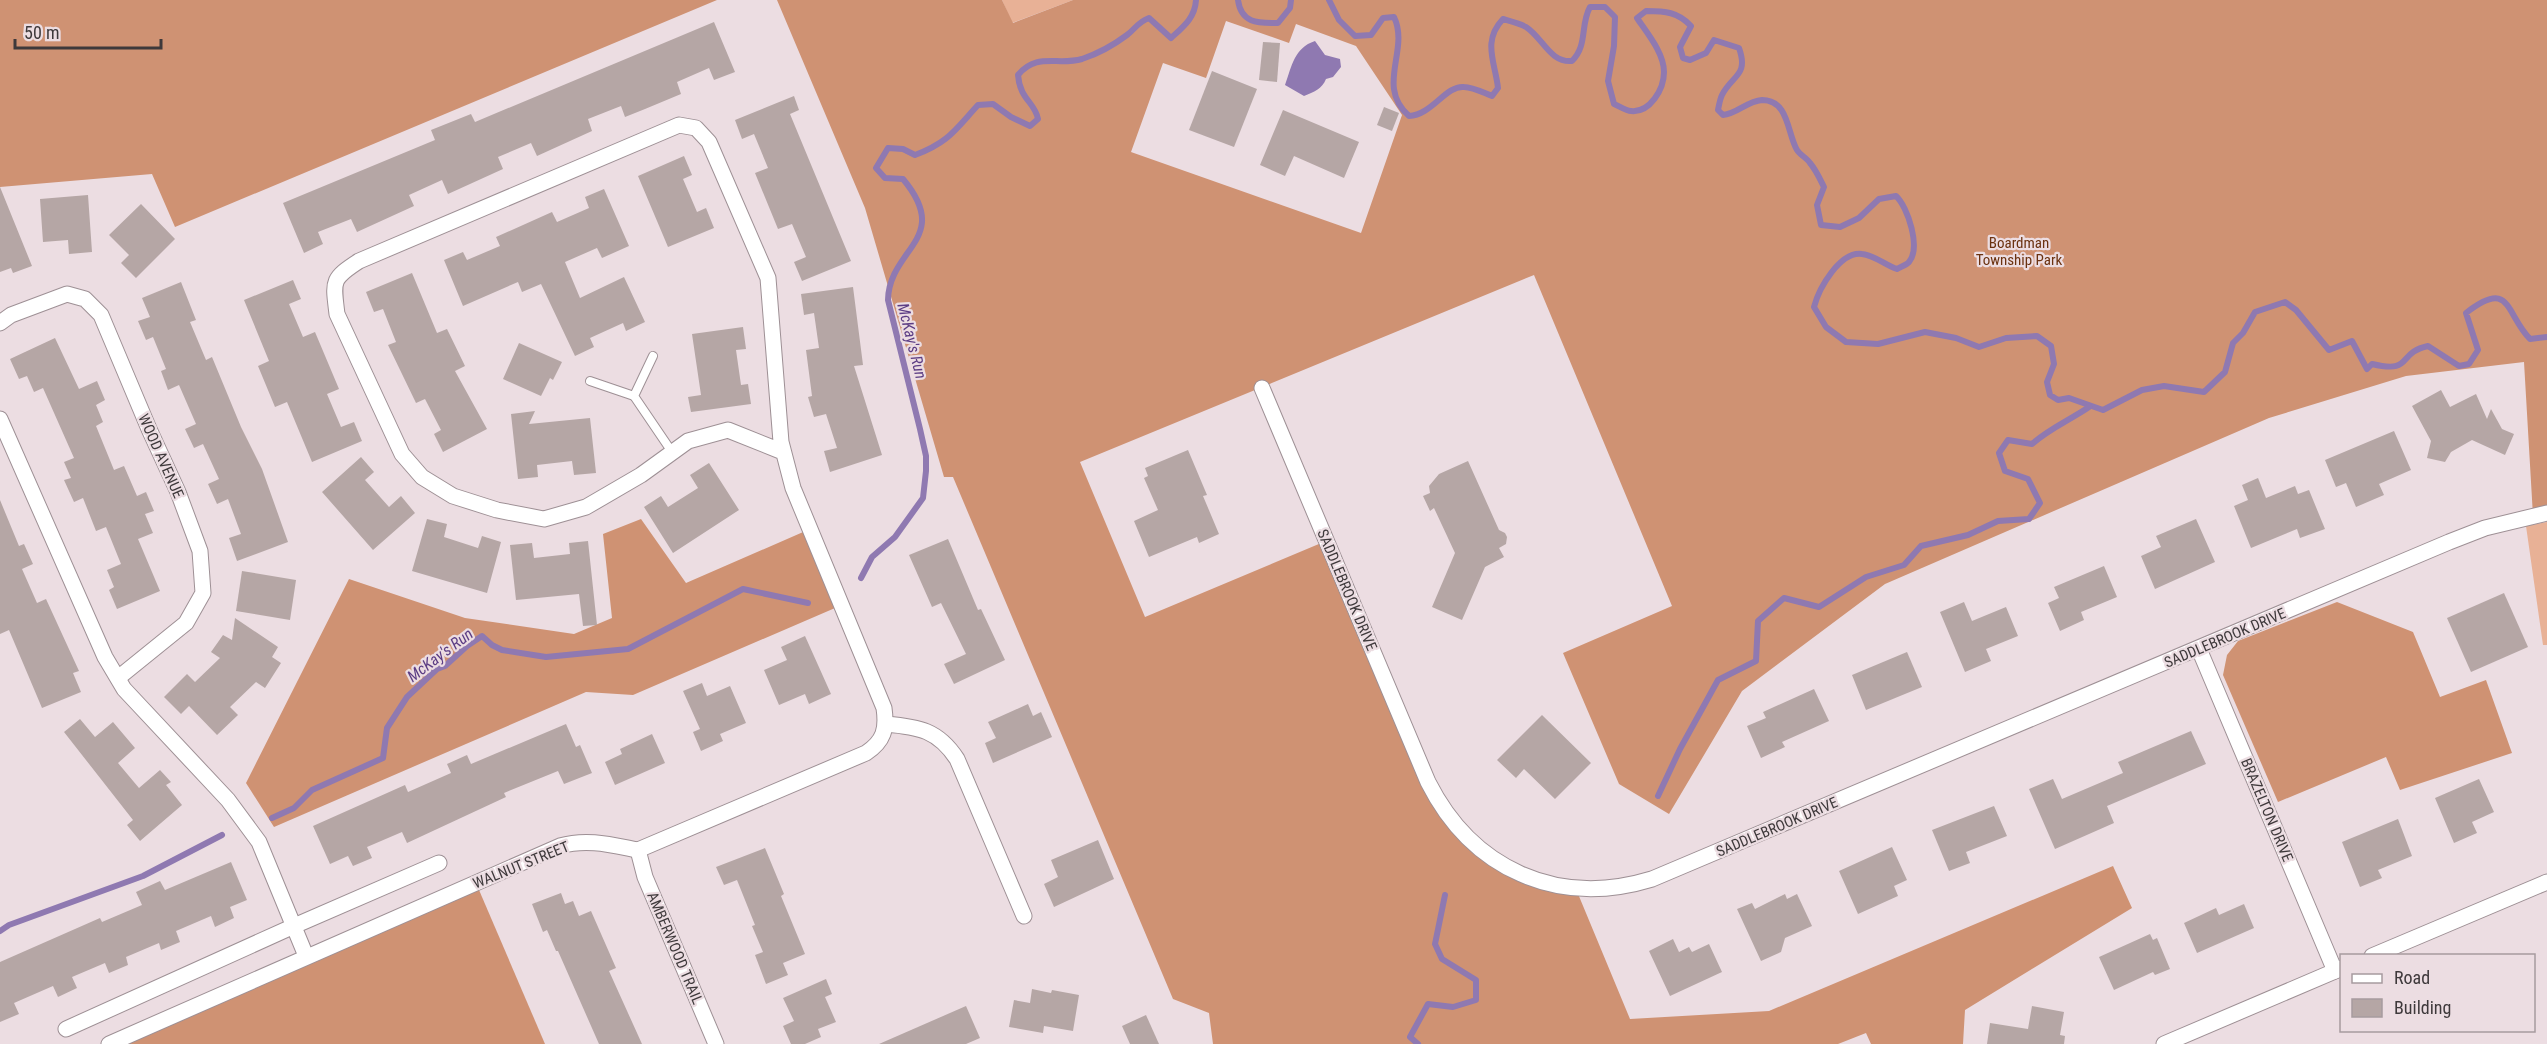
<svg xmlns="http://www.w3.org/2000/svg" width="2547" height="1044" font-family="'Roboto Condensed',sans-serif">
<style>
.green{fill:#e8b196}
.forest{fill:#cf9273;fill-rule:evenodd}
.water{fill:#8f79b1}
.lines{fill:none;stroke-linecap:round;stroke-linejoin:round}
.stream{stroke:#8f79b1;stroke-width:6}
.building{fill:#b5a6a5}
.service-casing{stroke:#9e9095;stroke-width:10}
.minor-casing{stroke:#9e9095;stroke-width:17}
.service{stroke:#fff;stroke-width:8}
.minor{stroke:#fff;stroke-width:15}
.labels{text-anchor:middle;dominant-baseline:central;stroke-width:4.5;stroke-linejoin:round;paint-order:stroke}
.park-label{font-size:15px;fill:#6b3210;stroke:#ecdde2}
.street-label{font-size:15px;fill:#3e393b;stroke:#ecdde2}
.water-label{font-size:16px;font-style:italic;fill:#5c3d84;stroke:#ecdde2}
</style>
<rect width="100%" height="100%" fill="#ecdde2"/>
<!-- green -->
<g class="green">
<path d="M1002 0H1073L1012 23Z"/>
<path d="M2547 522V645H2543L2526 526Z"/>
</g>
<!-- forest -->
<g class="forest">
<path d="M0 0H717L175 227 152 174 0 187Z"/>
<path d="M777 0H1002L1013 23 1073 0H2547V513L2533 516 2524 362 2406 376 2269 418 1885 584 1742 691 1669 814 1619 784 1563 653 1672 606 1534 275 1080 462 1145 617 1326 541 1428 782 1479 849 1576 889 1630 1019 1769 1011 2113 866 2132 908 1965 1010 1963 1044H1871L1866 1033 1838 1044H1213L1209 1013 1173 999 953 477H944L865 208ZM1226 21 1289 43 1296 24 1356 46 1402 115 1361 233 1131 152 1163 63 1206 78Z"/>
<path d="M641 519 686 583 810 529 842 605 633 695 586 692 274 827 246 783 349 579 465 618 574 634 612 618 603 534Z"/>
<path d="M2337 602 2413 632 2440 697 2486 680 2512 753 2400 790 2386 757 2278 802 2223 675 2227 655 2238 641Z"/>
<path d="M476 883 545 1044H109Z"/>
</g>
<!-- water -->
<path class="water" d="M1315 41 1325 55 1340 59 1341 67 1333 77 1326 79C1322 89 1314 92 1304 96L1285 85C1292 66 1294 48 1315 41Z"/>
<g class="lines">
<!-- stream -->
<g class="stream">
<path d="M1238 0C1241 24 1259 23 1278 23L1290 8 1291 0"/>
<path d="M1329 0 1339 20 1355 36 1371 35 1383 18 1394 17C1410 50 1375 86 1409 116 1432 115 1446 85 1464 87 1473 87 1484 93 1492 96L1498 88C1495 62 1482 41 1503 19 1510 21 1519 23 1526 27 1543 38 1550 63 1572 61 1588 45 1580 25 1590 7H1605L1615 17 1614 46 1608 81 1614 104C1619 106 1626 111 1631 111 1650 113 1664 89 1664 72 1664 53 1647 33 1637 18L1646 11C1665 11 1678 12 1691 26L1680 47 1683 58 1690 60 1706 53 1714 40 1739 48C1749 76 1732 75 1722 95 1720 99 1719 105 1718 110L1723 115C1737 114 1747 101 1762 100 1789 100 1787 133 1797 150 1800 155 1807 158 1810 163 1816 170 1820 179 1824 187L1817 205 1821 225 1840 227 1859 218 1879 199 1896 196C1908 207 1921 248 1909 262 1907 265 1900 267 1897 269 1885 265 1874 255 1862 254 1840 251 1819 288 1814 307L1826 327 1846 342 1878 344 1925 332 1956 338 1979 347 2006 338 2037 336 2051 346 2054 364 2047 382 2050 395 2058 400 2069 398 2103 410 2142 390 2164 386 2204 392 2225 372 2233 343 2243 333 2255 312 2285 302 2296 310 2329 350 2352 341 2367 369 2372 364C2414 374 2396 353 2428 346L2459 366 2469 364 2478 350 2466 313C2511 278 2505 313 2530 339L2547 337"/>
<path d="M861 578 872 557 895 537 923 498 926 471V456L920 429 888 300C889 248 953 239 903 179L885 178 876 168 888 148 903 149 915 155C949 142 955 130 978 105L993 104 1011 117 1030 126 1038 119C1035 102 1020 100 1018 75 1037 52 1057 66 1082 59 1097 54 1115 44 1127 35 1136 28 1138 22 1149 18L1171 38C1183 27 1195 18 1196 0"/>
<path d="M1658 796 1680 749 1718 680 1756 661 1758 621 1784 598 1819 607 1866 577 1904 565 1921 546 1968 535 1998 521 2029 519 2040 503 2028 479 2005 471 1999 453 2008 440 2032 444C2050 428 2070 420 2089 407"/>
<path d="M272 818 294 808 312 790 383 758 387 728 407 697 437 669 445 666 467 646 482 636 492 645 502 650 546 657 628 649 743 589 808 603"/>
<path d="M0 931 9 925 143 876 222 835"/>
<path d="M1418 1044 1410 1037 1428 1004 1453 1007 1476 1000V980L1442 959 1435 944 1445 895"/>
</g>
</g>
<!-- building -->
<g class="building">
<path d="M714 22 735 72 714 80 709 68 677 82 681 94 645 109 625 117 621 106 588 119 592 131 537 156 531 143 498 157 503 169 448 194 442 180 409 195 414 206 357 232 351 219 318 232 323 244 304 253 283 203 435 140 431 130 471 114 475 122Z"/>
<path d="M1263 42 1280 43 1277 82 1259 80Z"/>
<path d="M1212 71 1257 89 1234 147 1189 130Z"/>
<path d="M794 96 799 110 790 114 851 261 802 281 794 262 806 257 792 224 778 229 755 173 768 168 754 134 742 139 735 120Z"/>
<path d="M1384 107 1399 113 1392 131 1377 125Z"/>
<path d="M1283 110 1359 142 1344 178 1294 156 1285 176 1260 165Z"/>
<path d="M684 156 692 175 683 179 697 212 706 208 714 228 668 247 638 176Z"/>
<path d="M0 187 32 266 13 273 11 268 0 272Z"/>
<path d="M604 189 629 246 602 258 597 248 565 262 580 298 624 277 645 322 626 331 623 323 590 338 594 347 575 356 541 284 522 292 518 282 463 306 444 260 463 252 467 260 500 246 496 237 552 212 557 222 589 208 585 197Z"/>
<path d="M88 195 92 252 69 254 68 240 43 242 40 199Z"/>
<path d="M141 204 175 239 136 278 121 263 129 255 109 235Z"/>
<path d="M412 273 437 333 447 329 465 366 455 371 487 429 443 452 434 434 441 430 425 399 416 403 388 345 396 342 383 309 374 312 366 292Z"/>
<path d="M293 280 301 299 289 304 303 337 315 332 339 389 327 394 341 427 354 422 362 441 312 462 287 402 275 407 258 366 269 361 244 300Z"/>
<path d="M181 282 196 320 190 322 206 360 212 357 241 427 262 469 288 542 237 561 229 538 241 534 228 499 217 504 208 484 219 479 203 444 194 448 185 429 196 424 179 385 168 390 161 371 166 369 153 337 146 340 138 321 150 317 142 298Z"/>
<path d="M853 287 863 365 854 366 882 455 830 472 824 451 837 448 826 414 814 417 808 397 812 396 806 350 819 348 814 313 804 315 801 294Z"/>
<path d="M743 327 746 349 736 350 741 385 748 384 751 404 691 412 688 397 701 395 692 334Z"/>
<path d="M55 338 79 389 97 381 105 400 96 405 103 422 96 426 114 470 124 466 137 496 146 492 154 511 145 514 153 533 138 539 160 591 117 609 109 590 114 587 107 570 121 564 106 527 96 531 83 498 74 502 64 480 71 478 64 462 74 458 43 388 34 392 27 376 19 379 10 359Z"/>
<path d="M519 343 562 362 553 380 550 378 541 396 503 379Z"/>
<path d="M2441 390 2450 407 2476 394 2487 419 2491 409 2502 429 2514 434 2505 455 2472 440 2451 452 2445 462 2427 458 2431 441 2412 406Z"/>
<path d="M535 411 529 424 590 418 596 473 574 475 572 461 537 465 538 477 518 479 511 414Z"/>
<path d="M2394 431 2411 470 2379 484 2384 495 2356 507 2346 483 2336 487 2325 460Z"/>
<path d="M1188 450 1207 495 1203 496 1219 534 1199 543 1197 537 1149 557 1134 521 1158 510 1144 478 1148 476 1145 468Z"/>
<path d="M361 457 374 472 365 480 389 507 401 496 415 513 373 550 322 492Z"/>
<path d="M1468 461 1499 530 1505 533 1507 537 1506 544 1499 548 1504 557 1485 567 1462 620 1432 607 1455 553 1434 508 1430 511 1423 496 1430 493 1429 486 1439 474Z"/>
<path d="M709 463 739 510 673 553 644 507 661 496 668 507 698 488 690 475Z"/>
<path d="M2258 478 2266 498 2295 486 2298 494 2309 490 2325 529 2300 538 2297 529 2251 548 2234 506 2248 500 2242 485Z"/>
<path d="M0 500 19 546 24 544 33 564 22 569 37 603 46 599 79 671 73 673 81 692 42 708 9 630 0 634Z"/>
<path d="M427 519 447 524 444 537 478 548 482 536 501 542 487 593 412 571Z"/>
<path d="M2196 519 2215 562 2155 589 2141 556 2161 547 2156 536Z"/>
<path d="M948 539 978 610 981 609 1005 660 954 684 944 664 966 654 941 603 932 607 909 555Z"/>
<path d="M588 541 597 625 583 626 579 594 516 600 510 545 532 543 534 558 570 554 569 543Z"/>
<path d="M2104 566 2117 597 2081 612 2084 620 2060 631 2048 603 2059 598 2054 587Z"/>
<path d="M242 571 296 580 290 620 236 611Z"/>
<path d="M2504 593 2528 647 2471 672 2447 618Z"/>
<path d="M1964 602 1972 621 2006 607 2018 636 1986 649 1991 661 1965 672 1940 612Z"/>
<path d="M235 618 278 647 272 657 281 663 265 688 256 682 230 707 238 715 217 735 189 706 181 714 164 697 187 674 195 682 220 658 211 652 223 635 232 640Z"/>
<path d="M805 636 831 694 809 704 805 694 779 705 764 670 787 660 781 647Z"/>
<path d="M1907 652 1922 687 1866 710 1852 675Z"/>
<path d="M702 683 707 696 730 686 746 723 720 734 723 741 701 751 693 732 700 729 683 691Z"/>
<path d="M1814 689 1829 721 1782 742 1785 747 1761 758 1747 726 1766 718 1763 712Z"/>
<path d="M1028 704 1033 716 1041 712 1052 737 993 763 985 743 996 738 988 722Z"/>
<path d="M1542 715 1591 763 1555 799 1524 769 1516 778 1497 760Z"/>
<path d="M80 719 95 737 113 722 135 748 118 763 139 788 160 770 171 782 166 785 182 805 140 841 127 825 133 820 64 732Z"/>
<path d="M566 724 576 747 580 745 592 773 564 784 558 771 504 793 506 797 407 843 402 832 367 847 372 858 353 866 348 856 330 864 313 826 405 785 408 792 451 773 447 764 467 755 471 764Z"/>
<path d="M2191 731 2206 764 2107 806 2114 823 2055 849 2029 789 2053 779 2062 799 2123 773 2118 762Z"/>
<path d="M652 734 665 763 615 785 605 762 622 754 620 749Z"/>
<path d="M2479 779 2494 812 2472 822 2477 833 2454 843 2435 798Z"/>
<path d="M1994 806 2007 836 1966 852 1970 863 1949 871 1932 830Z"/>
<path d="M2398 819 2412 856 2378 870 2382 878 2360 887 2342 842Z"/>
<path d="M1098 840 1114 879 1054 907 1044 884 1058 877 1051 860Z"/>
<path d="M1892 847 1907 880 1894 886 1898 896 1858 914 1839 871Z"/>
<path d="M765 848 784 894 781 896 805 954 783 963 788 975 766 984 755 955 763 952 752 926 755 925 737 880 724 885 716 867Z"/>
<path d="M231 862 247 900 230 907 234 918 215 927 211 916 176 931 180 942 161 950 159 943 126 957 128 965 109 973 105 963 72 977 77 988 58 997 53 986 14 1003 19 1014 0 1022V962L100 918 102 922 142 905 136 892 160 881 165 890Z"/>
<path d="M561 893 565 904 573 901 579 916 591 911 616 968 609 971 642 1044H599L558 951H556L547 930 543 932 532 904Z"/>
<path d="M1785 894 1787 899 1797 894 1812 926 1785 938 1781 952 1761 961 1737 909 1752 903 1755 909Z"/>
<path d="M2244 904 2254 928 2197 953 2184 923 2216 908 2219 915Z"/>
<path d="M2150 934 2153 940 2157 938 2170 969 2155 975 2153 972 2114 990 2099 957Z"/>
<path d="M1673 939 1679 952 1689 947 1692 952 1709 944 1722 972 1670 996 1649 951Z"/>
<path d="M826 979 832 994 825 997 836 1022 818 1029 821 1037 805 1044H791L783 1026 794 1021 783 998Z"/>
<path d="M1032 989 1051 993 1052 990 1079 995 1073 1031 1044 1026 1043 1033 1009 1027 1014 1000 1030 1003Z"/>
<path d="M966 1006 980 1038 966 1044H879Z"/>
<path d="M2032 1006 2064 1012 2060 1035 2065 1036 2064 1044H1987L1990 1023 2028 1029Z"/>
<path d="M1146 1015 1159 1044H1130L1122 1026Z"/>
</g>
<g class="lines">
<!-- service casing -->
<g class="service-casing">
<g id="service">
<path d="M653 356 634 396 672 452"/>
<path d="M590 381 634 396"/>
</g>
</g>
<!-- minor casing -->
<g class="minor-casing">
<g id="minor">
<path d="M0 323 11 315 67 294 85 299 101 315 149 429 178 492 200 551 203 593 186 623 118 678"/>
<path d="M1262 388 1428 782C1472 869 1557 908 1652 879L2449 542 2485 528 2547 513"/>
<path d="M0 419 105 657 124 689 228 800 259 842 306 956"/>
<path d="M2199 649 2335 971"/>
<path d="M886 724C919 727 938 730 957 759L1024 916"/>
<path d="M638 850 645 877 716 1044"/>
<path d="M2372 956 2547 882"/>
<path d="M66 1029 294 926 439 863"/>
<path d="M109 1044 560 846C587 838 612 845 638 850L866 753C884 741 887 729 884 708L793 488 781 442 768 278 709 142 696 128 679 125 359 261C331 279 333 281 337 314L402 454 422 477 453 496 497 510 544 519 586 507 641 475 688 441 728 430 783 452"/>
<path d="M2164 1044 2342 968"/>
</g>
</g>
<!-- service -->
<use href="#service" class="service"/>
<!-- minor -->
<use href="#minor" class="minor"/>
</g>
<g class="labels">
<!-- park labels -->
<g class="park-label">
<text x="2019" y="243">Boardman<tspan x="2019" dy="17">Township Park</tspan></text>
</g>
<!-- street labels -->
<g class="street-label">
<text transform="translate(161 456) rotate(66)">WOOD AVENUE</text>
<text transform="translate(1347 590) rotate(67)">SADDLEBROOK DRIVE</text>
<text transform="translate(2225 638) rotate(-23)">SADDLEBROOK DRIVE</text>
<text transform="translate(2267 810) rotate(67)">BRAZELTON DRIVE</text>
<text transform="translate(1777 827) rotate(-23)">SADDLEBROOK DRIVE</text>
<text transform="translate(521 865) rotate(-22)">WALNUT STREET</text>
<text transform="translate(675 948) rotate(67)">AMBERWOOD TRAIL</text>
</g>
<!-- water labels -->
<g class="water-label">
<text transform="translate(912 341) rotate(76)">McKay's Run</text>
<text transform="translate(440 655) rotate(-37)">McKay's Run</text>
</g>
</g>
<!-- legend -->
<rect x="2340" y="954" width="195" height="78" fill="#ecdde2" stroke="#a69b9f" stroke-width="1.5"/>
<rect x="2352" y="974" width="30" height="9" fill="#ffffff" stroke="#a69b9f" stroke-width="1.5"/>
<text x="2394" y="984" font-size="18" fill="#3e393b">Road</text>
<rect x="2352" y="999" width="30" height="18" fill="#b5a6a5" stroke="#a69b9f" stroke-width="1.5"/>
<text x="2394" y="1014" font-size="18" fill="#3e393b">Building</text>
<!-- scale -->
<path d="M15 39v9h146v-9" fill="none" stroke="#3e393b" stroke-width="3"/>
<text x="24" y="39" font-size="18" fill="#3e393b" stroke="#ecdde2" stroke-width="4.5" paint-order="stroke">50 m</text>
</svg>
